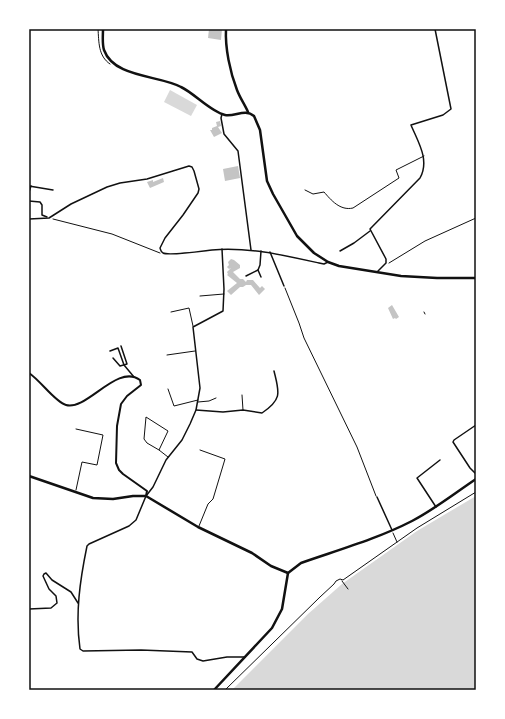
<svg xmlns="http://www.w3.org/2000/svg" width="505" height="719" font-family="'Space Grotesk',sans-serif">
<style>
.water{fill:#d9d9d9}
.building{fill:#c4c4c4}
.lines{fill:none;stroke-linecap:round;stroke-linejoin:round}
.path{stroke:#111;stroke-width:1}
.service{stroke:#111;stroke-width:1}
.minor{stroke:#111;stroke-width:1.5}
.tertiary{stroke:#111;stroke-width:2}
.secondary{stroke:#111;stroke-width:2.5}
.primary{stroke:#111;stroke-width:2.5}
.trunk{stroke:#111;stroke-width:2.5}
.neatline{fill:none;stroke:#111;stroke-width:1.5}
</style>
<rect width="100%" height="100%" fill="#fff"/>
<!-- water -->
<g class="water">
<path d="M170 90 197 105 191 116 164 102Z"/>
<path d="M476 496V690H232L308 614 342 584 417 531Z"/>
</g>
<!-- building -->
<g class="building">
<path d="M209 29H222L221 40 208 38Z"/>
<path d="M220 121 221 126 218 127 222 133 214 137 210 130H212V128L217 126 216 122Z"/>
<path d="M238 166 240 178 225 181 223 169Z"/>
<path d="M163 178 164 182 150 188 147 182 153 180V182Z"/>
<path d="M231 259 234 260 240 265V268L233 272 240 279H243L246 282 247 280H253L260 288 262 286 265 289 259 295 251 285H246L243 287H240L231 295 227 291 237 283 227 275 228 274 227 272 231 268 229 269 227 267 229 265 228 262Z"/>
<path d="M392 305 399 317 396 319 395 318 393 319 388 308Z"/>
</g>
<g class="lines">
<!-- path -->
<g class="path">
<path d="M98 29C99 42 98 56 110 64"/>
<path d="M53 219 112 234 160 253"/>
<path d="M389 263 425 241 476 218"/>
<path d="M285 288 299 323 304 338 357 447 376 496"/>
<path d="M393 533 397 542"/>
<path d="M342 581 348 589"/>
<path d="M225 690 320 597 334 584 336 581 340 579 343 580 417 528 476 492"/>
</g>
<!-- service -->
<g class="service">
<path d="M305 190 313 194 324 192C331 200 340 211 353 208L399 178 396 170 424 156"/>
<path d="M200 296 224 294"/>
<path d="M171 312 189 308 193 326"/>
<path d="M424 312 425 314"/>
<path d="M167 355 195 351"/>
<path d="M168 389 174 406 198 400"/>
<path d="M242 395 243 410"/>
<path d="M198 402 209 401 216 398"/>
<path d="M76 429 103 435 97 465 82 462 76 490"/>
<path d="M159 450 147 443 144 439 146 417 168 431 159 450 168 457"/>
<path d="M199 526 208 504 213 499 225 459 200 450"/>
</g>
<!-- minor -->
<g class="minor">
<path d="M222 114 221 118 224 134 238 151 251 250"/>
<path d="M29 186 53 190"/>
<path d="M29 192 31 186"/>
<path d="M29 201 40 202 42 205V215L47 217"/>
<path d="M29 219 49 218 71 204 107 187 120 183 147 179 189 166 192 167 194 171 199 189 198 193 183 215 165 238 160 248C161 250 160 251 163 253 169 256 203 251 212 250 249 247 283 255 319 263L324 264 328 262"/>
<path d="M222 249 224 289 223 311 193 327 200 388 196 410 190 424 182 440 166 460 153 487 146 496 136 520 129 526 89 544 87 546C80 580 75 614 80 649L83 651 141 650 192 652 197 659 203 661 227 657H245"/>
<path d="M261 251 260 265 258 270 261 277"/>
<path d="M340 251 354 243 370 231"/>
<path d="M270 252 284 286"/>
<path d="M378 271 386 263V259L370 229 420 178C430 160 418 142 411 125L443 115 451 109 435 29"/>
<path d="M246 276 258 270"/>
<path d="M110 351 118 348 124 365 134 377"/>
<path d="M113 358 120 366 127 364 121 346"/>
<path d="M196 410 223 412 243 410 262 413C283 399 279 392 274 371"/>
<path d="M476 425 454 440 453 442 470 468 476 474"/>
<path d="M377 497 392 530"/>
<path d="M436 507 417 478 440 460"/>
<path d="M29 609 51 608 57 603 56 596 49 589 43 576 44 574 46 573 52 580 71 592 78 603"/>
</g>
<!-- tertiary -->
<path class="tertiary" d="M29 373C41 381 55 402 66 405 87 411 117 363 140 380L141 385 127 396 121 404 117 426 116 463 119 470 123 474 147 491 146 496"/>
<!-- secondary -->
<path class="secondary" d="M226 29C225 48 230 72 237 90 240 98 245 105 248 112"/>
<!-- primary -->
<g class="primary">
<path d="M103 29C103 36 102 44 104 50 114 78 159 75 181 87 194 93 211 112 225 115 235 117 245 108 254 116L260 130 267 181 273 194 297 236 314 253 328 262 339 266 401 276 437 278H476"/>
<path d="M29 476 93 498 113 499 133 496H146L198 527 252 553 271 566 288 573"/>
</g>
<!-- trunk -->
<path class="trunk" d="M214 690 272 628 282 609 288 573 301 563C338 550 377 539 412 521 435 509 455 493 476 479"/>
</g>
<!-- border -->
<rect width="505" height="719" fill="none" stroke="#ffffff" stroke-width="60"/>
<rect x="30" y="30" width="445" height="659" class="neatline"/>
</svg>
